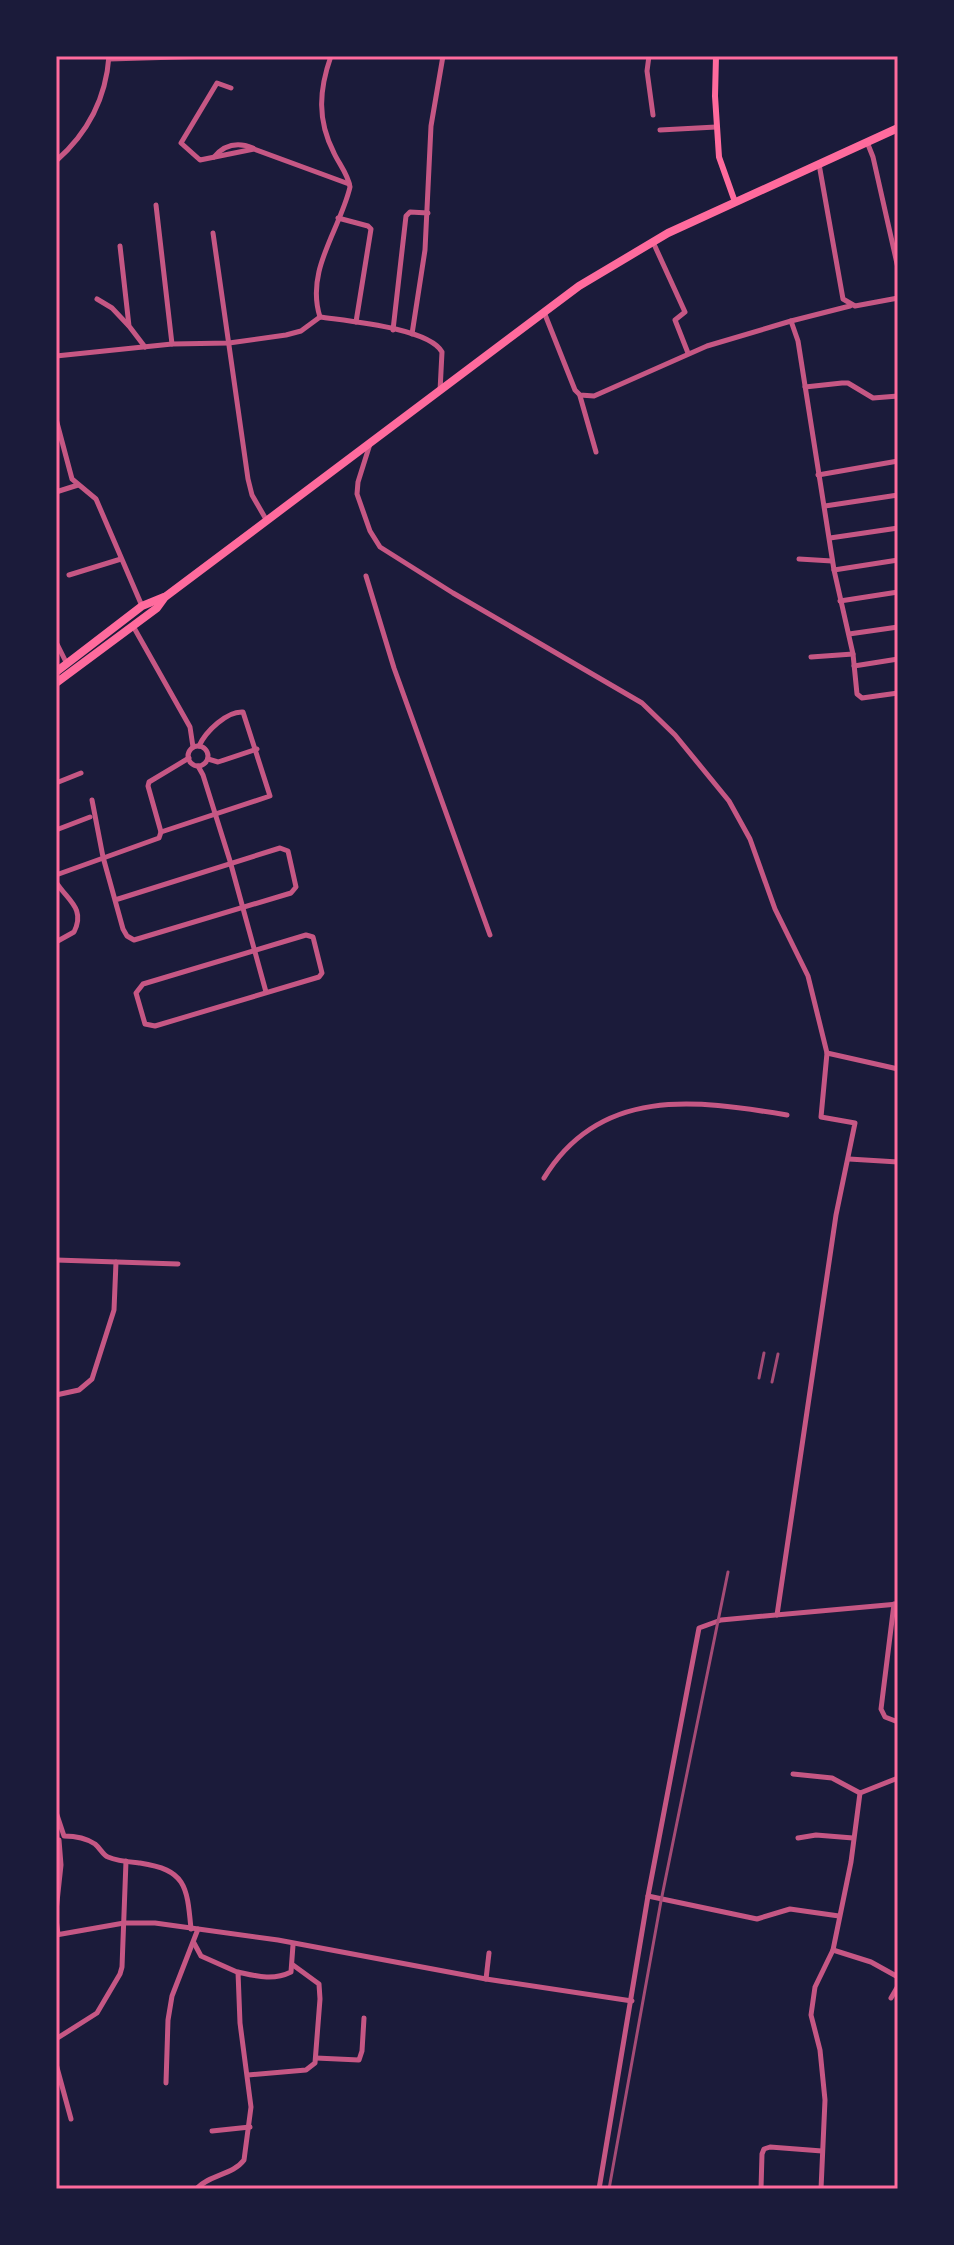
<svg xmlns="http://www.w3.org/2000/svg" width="954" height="2245" font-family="'IBM Plex Sans',sans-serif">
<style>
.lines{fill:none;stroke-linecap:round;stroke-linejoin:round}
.minor{stroke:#c65784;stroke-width:5}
.secondary{stroke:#ff6b9d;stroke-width:6}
.trunk{stroke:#ff6b9d;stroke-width:8}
.rail{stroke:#a44b75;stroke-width:3}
.neatline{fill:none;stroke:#ff6b9d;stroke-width:3}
</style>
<rect width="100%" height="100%" fill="#1b1b3a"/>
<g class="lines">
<!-- minor -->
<g class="minor">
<path d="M649 56 647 71 653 115"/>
<path d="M109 59 213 56"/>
<path d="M231 88 217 83 181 143 200 160 254 149 349 184"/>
<path d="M660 130 716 127"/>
<path d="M867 142 873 157 898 268"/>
<path d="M214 157C225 144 238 142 253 148"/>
<path d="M56 161C88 133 106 98 109 56"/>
<path d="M819 164 843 299 855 306 898 298"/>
<path d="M156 205 172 344"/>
<path d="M338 218 368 226 371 229 356 322"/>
<path d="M213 233 248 479 252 495 267 521"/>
<path d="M653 242 685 312 675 320 688 353"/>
<path d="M120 246 129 326 145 347"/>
<path d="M97 299 112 308 128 325"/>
<path d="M544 312 575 390 580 395 594 396 707 346 791 321 798 341 834 570 853 654 857 694 862 698 898 693"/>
<path d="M320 317C305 270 340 230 350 187 348 174 339 164 334 153 317 120 319 90 331 56"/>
<path d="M791 321 850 306"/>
<path d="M393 330 406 216 410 212 428 213"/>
<path d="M412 334 425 250 431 126 443 56"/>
<path d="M56 356 172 344 229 343 286 335 301 331 320 317C347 321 429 328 442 352L440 391"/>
<path d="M805 387 842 383H848L873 398 898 396"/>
<path d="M580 396 596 452"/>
<path d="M56 419 72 479 96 499 142 606"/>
<path d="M370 444 358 482 357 494 370 531 380 547 453 593 642 703 675 735 729 801 750 839 775 909 808 976 827 1053 898 1069"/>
<path d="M818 475 898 461"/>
<path d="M56 492 78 485"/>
<path d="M825 506 898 495"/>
<path d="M830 538 898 528"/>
<path d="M799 559 832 561"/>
<path d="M834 570 898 560"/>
<path d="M69 575 121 559"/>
<path d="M366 576 394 668 490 935"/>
<path d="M840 601 898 592"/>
<path d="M133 626 190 727 193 747"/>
<path d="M849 634 898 627"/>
<path d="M56 642 67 664"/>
<path d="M811 657 853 654"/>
<path d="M854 666 898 659"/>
<circle cx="198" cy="756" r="10"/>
<path d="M208 759 218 762 257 749"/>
<path d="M198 766 203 775 230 861 266 992"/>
<path d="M56 783 81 773"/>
<path d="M92 800 103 857 123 929 127 936 134 940 291 893 296 887 288 851 280 848 115 900"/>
<path d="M56 830 90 817"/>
<path d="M161 832 270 796 243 712C227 711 206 731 199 746"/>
<path d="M56 875 159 838 161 832 148 786 149 782 189 758"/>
<path d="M56 882C67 900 86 908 74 932L56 942"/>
<path d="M306 935 313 937 322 973 319 977 155 1026 145 1024 136 993 143 984Z"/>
<path d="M849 1159 898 1162"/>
<path d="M544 1178C600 1086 695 1100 787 1115"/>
<path d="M56 1260 178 1264"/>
<path d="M56 1395 79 1390 92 1379 114 1310 116 1262"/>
<path d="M894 1604 881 1709 885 1717 898 1722"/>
<path d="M777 1615 836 1215 855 1123 821 1117 827 1053"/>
<path d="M793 1774 832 1778 860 1793 898 1778"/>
<path d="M56 1812 64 1836C74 1836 86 1838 95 1844 100 1848 103 1855 108 1857 117 1861 130 1862 140 1863 186 1870 187 1886 191 1929"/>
<path d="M798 1838 816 1835 853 1838"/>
<path d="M648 1896 757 1919 790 1909 839 1916"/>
<path d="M56 1911 61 1865 59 1840"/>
<path d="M56 1919 58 1934"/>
<path d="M56 1935 124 1923H155L278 1940 486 1979 632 2001"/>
<path d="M194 1943 201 1956 237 1972"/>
<path d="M833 1950 871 1962 898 1977"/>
<path d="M486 1979 489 1953"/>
<path d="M891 1998 898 1986"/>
<path d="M56 2039 97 2013 120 1974 122 1967 126 1861"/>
<path d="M316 2058 359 2060 362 2051 364 2018"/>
<path d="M56 2064 71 2119"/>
<path d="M248 2075 306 2070 315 2063 320 1999 319 1984 293 1965"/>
<path d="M166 2083 168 2020 172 1996 198 1929"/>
<path d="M212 2131 250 2127"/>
<path d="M196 2189C210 2174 233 2175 244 2160L251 2107 240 2023 238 1972C256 1976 273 1981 291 1972L293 1945"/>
<path d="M599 2189 648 1896 699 1628 721 1620 898 1604"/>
<path d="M761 2189 762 2154 764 2149 770 2147 822 2151"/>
<path d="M821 2189 825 2100 820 2050 811 2015 815 1987 833 1950 851 1862 860 1793"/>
</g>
<!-- secondary -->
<path class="secondary" d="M716 56 715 96 719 157 735 202"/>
<!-- trunk -->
<g class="trunk">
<path d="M56 672 142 606 164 597"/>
<path d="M56 683 157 608 165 597 579 286 668 233 898 128"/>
</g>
<!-- rail -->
<g class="rail">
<path d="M759 1378 764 1353"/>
<path d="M772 1382 778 1354"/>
<path d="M609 2189 661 1901 728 1572"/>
</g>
</g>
<!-- border -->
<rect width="954" height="2245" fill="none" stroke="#1b1b3a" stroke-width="116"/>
<rect x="58" y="58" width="838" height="2129" class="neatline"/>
</svg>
